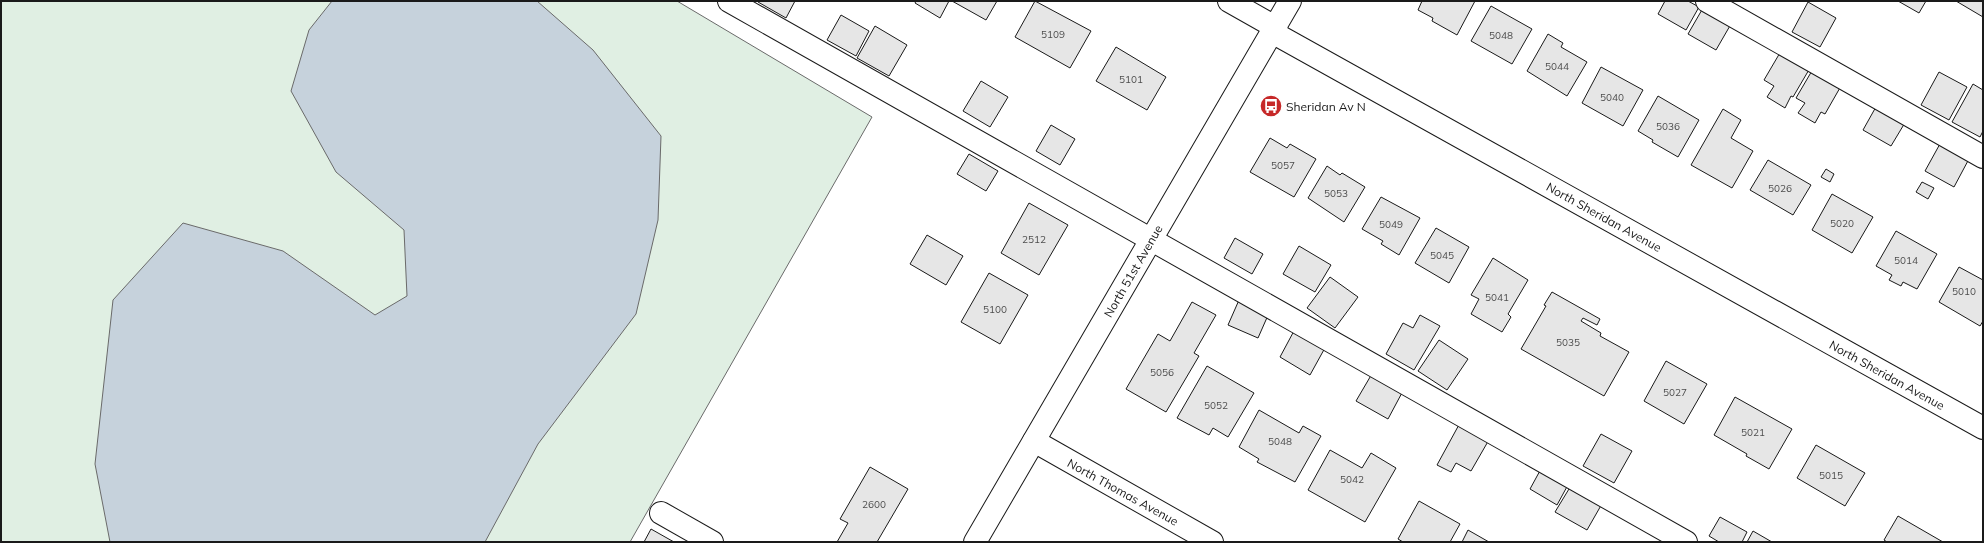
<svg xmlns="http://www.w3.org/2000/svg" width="1984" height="543" font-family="Mulish,sans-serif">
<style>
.green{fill:#e0efe3;stroke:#6a6a6a}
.water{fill:#c6d2dc;stroke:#6a6a6a}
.building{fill:#e6e6e6;stroke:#1a1a1a}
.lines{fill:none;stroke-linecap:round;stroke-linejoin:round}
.minor-casing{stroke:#1a1a1a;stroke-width:24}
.minor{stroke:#fff;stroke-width:22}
.labels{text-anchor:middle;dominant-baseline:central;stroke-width:3;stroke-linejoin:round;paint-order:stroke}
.number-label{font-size:10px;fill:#4d4d4d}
.poi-label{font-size:12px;fill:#1a1a1a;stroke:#fff;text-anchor:start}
.street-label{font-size:12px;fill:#1a1a1a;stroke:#fff}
</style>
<rect width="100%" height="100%" fill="#fff"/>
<!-- green -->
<path class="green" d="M1 1H677L872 117 630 542H1Z"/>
<!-- water -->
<path class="water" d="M332 1H537L593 50 661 136 658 220 636 314 538 444 485 542H110L95 464 113 300 183 223 283 251 375 315 407 296 404 230 336 172 291 91 309 30Z"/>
<!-- building -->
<g class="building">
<path d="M759 1H795L786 18 758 2Z"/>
<path d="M916 1H949L940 18 915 3Z"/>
<path d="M952 1H997L986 20Z"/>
<path d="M1035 1 1091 31 1070 68 1015 37Z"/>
<path d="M1422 1H1475L1457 35 1432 21 1433 18 1418 10Z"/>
<path d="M1665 1H1688L1699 7 1686 30 1658 14Z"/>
<path d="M1898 1H1926L1919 13Z"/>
<path d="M1956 1H1983V17Z"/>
<path d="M1808 2 1836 18 1820 47 1792 32Z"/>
<path d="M1491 6 1532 29 1512 64 1471 41Z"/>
<path d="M1703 8 1731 24 1716 50 1688 34Z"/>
<path d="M841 15 869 31 856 56 827 40Z"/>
<path d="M875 26 907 45 889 76 857 58Z"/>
<path d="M1548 34 1563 43 1561 47 1587 62 1567 96 1527 71Z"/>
<path d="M1116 47 1166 77 1147 110 1096 81Z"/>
<path d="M1781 51 1810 68 1793 97 1791 96 1785 108 1767 97 1774 86 1764 80Z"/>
<path d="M1601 67 1643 90 1623 126 1582 103Z"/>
<path d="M1813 69 1841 86 1825 114 1821 112 1815 123 1798 113 1805 103 1796 98Z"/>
<path d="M1939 72 1967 87 1949 120 1921 105Z"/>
<path d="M981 81 1008 97 990 127 963 111Z"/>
<path d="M1973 84 1983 90V131L1980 137 1952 122Z"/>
<path d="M1658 96 1699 120 1678 157 1652 142 1653 140 1638 131Z"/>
<path d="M1877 105 1906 121 1891 146 1863 130Z"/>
<path d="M1723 109 1741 120 1731 138 1753 151 1732 188 1691 165Z"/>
<path d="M1051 125 1075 139 1060 165 1036 151Z"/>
<path d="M1270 138 1287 148 1290 144 1316 159 1294 197 1250 172Z"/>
<path d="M1941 142 1970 157 1954 187 1925 171Z"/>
<path d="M969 154 998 171 986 191 957 174Z"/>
<path d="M1768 160 1811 185 1793 215 1750 190Z"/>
<path d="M1327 166 1340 175 1342 173 1365 187 1344 222 1308 198Z"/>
<path d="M1826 169 1834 174 1830 182 1821 177Z"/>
<path d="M1922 182 1934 188 1928 199 1916 192Z"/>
<path d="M1832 194 1873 217 1852 253 1812 230Z"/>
<path d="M1381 197 1420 218 1399 255 1381 244 1383 241 1362 229Z"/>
<path d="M1029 203 1068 225 1039 275 1001 253Z"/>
<path d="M1436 228 1469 247 1449 283 1415 263Z"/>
<path d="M1896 231 1937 254 1917 289 1903 282 1901 286 1889 280 1892 275 1876 266Z"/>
<path d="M927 235 963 256 946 285 910 264Z"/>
<path d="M1235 238 1263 254 1252 274 1224 258Z"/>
<path d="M1299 246 1331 265 1315 292 1283 274Z"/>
<path d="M1493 258 1528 280 1508 314 1511 317 1502 332 1471 314 1479 299 1471 295Z"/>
<path d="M1959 267 1983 280V321L1980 326 1939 302Z"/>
<path d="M989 273 1028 295 1000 344 961 322Z"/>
<path d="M1330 277 1358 297 1335 328 1307 308Z"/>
<path d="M1552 292 1600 319 1597 325 1583 318 1581 321 1601 333 1600 336 1629 352 1604 396 1521 349 1546 306 1544 305Z"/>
<path d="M1239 300 1269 313 1258 338 1228 325Z"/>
<path d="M1192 302 1216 315 1194 353 1199 356 1166 412 1126 389 1158 334 1170 341Z"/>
<path d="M1420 315 1440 326 1414 370 1386 354 1403 323 1413 328Z"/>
<path d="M1295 329 1326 346 1310 375 1280 357Z"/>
<path d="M1439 340 1468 359 1447 390 1418 371Z"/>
<path d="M1666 361 1707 384 1684 424 1644 401Z"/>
<path d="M1207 366 1254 393 1228 437 1213 428 1209 435 1177 418Z"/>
<path d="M1373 372 1404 389 1388 419 1356 401Z"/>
<path d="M1735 397 1792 429 1769 469 1746 456 1747 454 1714 435Z"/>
<path d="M1259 410 1299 433 1303 426 1321 436 1295 482 1257 462 1259 459 1239 447Z"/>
<path d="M1461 421 1490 438 1471 471 1456 463 1451 472 1437 465Z"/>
<path d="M1601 434 1632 451 1614 483 1583 466Z"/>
<path d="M1816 445 1865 473 1845 506 1797 478Z"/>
<path d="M1330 450 1362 468 1371 453 1396 468 1365 522 1308 490Z"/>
<path d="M870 467 908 489 877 542H837L848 523 840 519Z"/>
<path d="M1542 467 1569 483 1557 505 1530 489Z"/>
<path d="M1572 484 1603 502 1587 530 1555 512Z"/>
<path d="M1419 501 1460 524 1450 542H1403L1398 539Z"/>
<path d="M1898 516 1943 542H1887L1884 540Z"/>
<path d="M1720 517 1747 532 1742 542H1719L1709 536Z"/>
<path d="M651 529 674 542H644Z"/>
<path d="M1468 530 1489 542H1462Z"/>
<path d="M1753 531 1772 542H1747Z"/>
</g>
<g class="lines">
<!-- minor casing -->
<g class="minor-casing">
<g id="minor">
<path d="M729 1 1686 542"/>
<path d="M1229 1 1275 27 1279 36 1983 428"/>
<path d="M1707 1 1983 157"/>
<path d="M1034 441 1212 542"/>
<path d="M661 513 712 542"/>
<path d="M975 542 1290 1"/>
</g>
</g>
<!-- minor -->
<use href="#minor" class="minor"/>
</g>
<!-- icons -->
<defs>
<g id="bus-disc" transform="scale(1.15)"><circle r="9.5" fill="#c62828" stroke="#fff"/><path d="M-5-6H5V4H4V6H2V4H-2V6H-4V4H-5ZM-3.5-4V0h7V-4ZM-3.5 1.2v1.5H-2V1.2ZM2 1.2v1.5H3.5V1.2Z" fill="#fff"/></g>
</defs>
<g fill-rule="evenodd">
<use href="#bus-disc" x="1271" y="106"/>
</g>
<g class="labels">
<!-- number labels -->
<g class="number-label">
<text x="1053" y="34">5109</text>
<text x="1501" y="35">5048</text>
<text x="1557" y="66">5044</text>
<text x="1131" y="79">5101</text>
<text x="1612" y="97">5040</text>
<text x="1668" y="126">5036</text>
<text x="1283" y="165">5057</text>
<text x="1780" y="188">5026</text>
<text x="1336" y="193">5053</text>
<text x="1842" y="223">5020</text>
<text x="1391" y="224">5049</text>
<text x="1034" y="239">2512</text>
<text x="1442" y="255">5045</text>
<text x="1906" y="260">5014</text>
<text x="1964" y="291">5010</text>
<text x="1497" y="297">5041</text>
<text x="995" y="309">5100</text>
<text x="1568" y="342">5035</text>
<text x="1162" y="372">5056</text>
<text x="1675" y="392">5027</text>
<text x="1216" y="405">5052</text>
<text x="1753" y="432">5021</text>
<text x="1280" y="441">5048</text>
<text x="1831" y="475">5015</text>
<text x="1352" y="479">5042</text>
<text x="874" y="504">2600</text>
</g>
<!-- poi labels -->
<g class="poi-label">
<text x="1286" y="106">Sheridan Av N</text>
</g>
<!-- street labels -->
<g class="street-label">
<text transform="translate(1604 217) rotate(29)">North Sheridan Avenue</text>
<text transform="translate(1133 271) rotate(-60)">North 51st Avenue</text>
<text transform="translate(1887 375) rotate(29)">North Sheridan Avenue</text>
<text transform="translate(1123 492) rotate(29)">North Thomas Avenue</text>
</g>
</g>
<!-- border -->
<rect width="1984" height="543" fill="none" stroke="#1a1a1a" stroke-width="4"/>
</svg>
